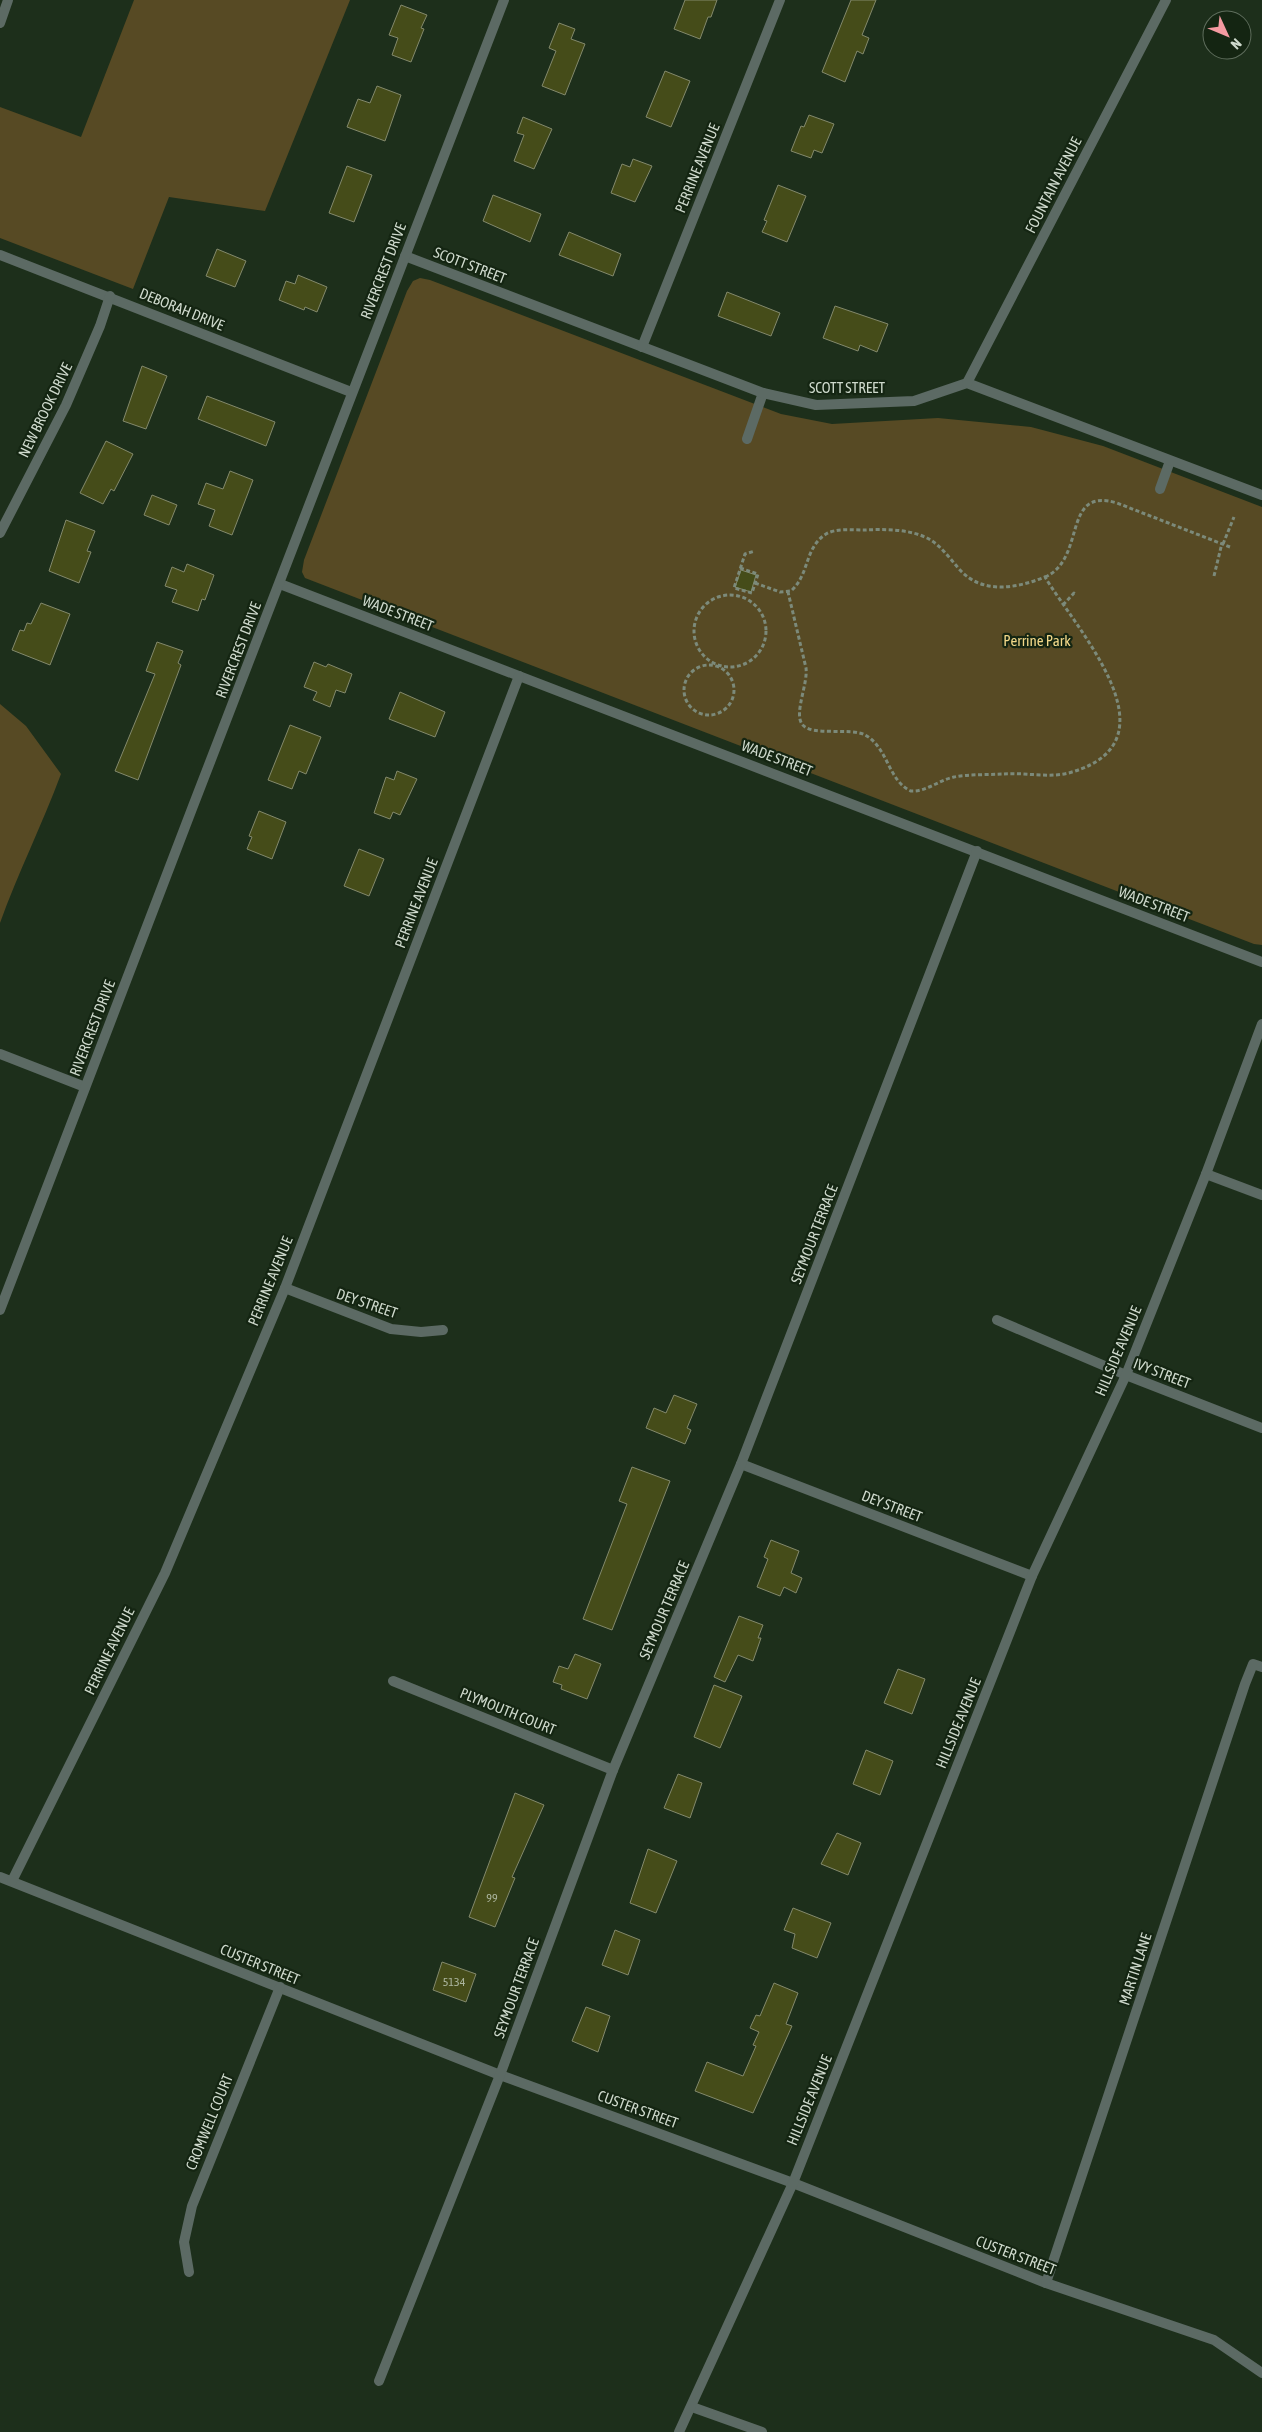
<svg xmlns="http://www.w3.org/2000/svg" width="1262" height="2432" font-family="'Asap Condensed',sans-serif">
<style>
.green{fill:#574a24}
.building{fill:#454c19;stroke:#83896c}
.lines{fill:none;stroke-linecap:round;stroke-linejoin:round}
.path{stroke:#7c8a7a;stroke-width:3;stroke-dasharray:4 2.5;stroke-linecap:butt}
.lane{stroke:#5c6a64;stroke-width:10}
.street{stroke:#5c6a64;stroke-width:10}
.labels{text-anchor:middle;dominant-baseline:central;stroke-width:4.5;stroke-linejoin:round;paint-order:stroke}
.number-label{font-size:12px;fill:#acb69f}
.street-label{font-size:15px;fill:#ced9cc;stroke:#142512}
.park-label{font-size:15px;fill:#f2d889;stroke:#142512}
</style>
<rect width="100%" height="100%" fill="#1d2f1b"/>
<!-- green -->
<g class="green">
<path d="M134 0H350L265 211 169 197 133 289 0 238V107L81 137Z"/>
<path d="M420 278 430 280 781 414 832 424 938 418 1031 427 1103 446 1262 507V945L1254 944 305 578 302 572 304 560 407 291 413 281Z"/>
<path d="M0 704 26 726 61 774C42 825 18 873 0 923Z"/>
</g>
<!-- building -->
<g class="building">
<path d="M685 0H717L711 17H708L700 39 674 29Z"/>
<path d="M851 0H876L862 35 869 38 863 54 857 51 845 82 822 72Z"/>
<path d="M401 5 427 15 421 28 424 29 411 62 392 55 398 38 389 35Z"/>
<path d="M559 23 575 29 571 39 585 44 565 95 542 86 556 51 549 48Z"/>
<path d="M665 71 690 81 671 127 646 117Z"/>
<path d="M377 86 401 95 385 141 347 127 358 99 370 103Z"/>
<path d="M809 115 834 124 822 153 814 150 811 158 791 151 801 126 804 127Z"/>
<path d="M523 117 552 129 534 169 514 161 524 135 517 133Z"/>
<path d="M633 159 652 166 635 202 611 193 622 164 630 167Z"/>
<path d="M347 166 372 175 354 222 329 213Z"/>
<path d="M778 185 806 196 787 242 762 232 767 221 764 220Z"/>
<path d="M493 195 541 214 530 242 483 221Z"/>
<path d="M569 232 621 254 613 276 559 255Z"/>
<path d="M217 249 246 261 235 287 206 276Z"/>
<path d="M298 275 327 287 317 312 305 307 304 310 279 300 286 281 295 284Z"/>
<path d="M727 292 780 313 771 336 718 316Z"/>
<path d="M835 306 888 324 877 352 860 345 858 351 823 338Z"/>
<path d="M142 366 167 376 146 429 123 421Z"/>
<path d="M207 396 275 422 266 446 198 419Z"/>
<path d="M106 441 133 454 114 491 111 489 103 504 80 493Z"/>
<path d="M230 471 253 480 232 535 209 526 215 510 198 504 206 483 223 489Z"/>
<path d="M152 495 177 505 169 525 144 515Z"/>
<path d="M66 520 95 531 87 551 91 552 79 583 49 571Z"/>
<path d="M187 564 214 575 205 600 202 599 198 611 172 602 177 590 165 586 172 567 184 572Z"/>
<path d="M741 570 756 575 751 592 735 587Z"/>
<path d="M41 603 70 614 50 665 12 650 20 630 24 631 27 623 31 624Z"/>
<path d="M157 642 183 651 178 663 181 665 138 780 115 771 155 674 146 671Z"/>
<path d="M314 662 326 667 328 664 352 674 345 693 336 690 330 707 313 700 317 692 304 687Z"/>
<path d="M400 692 445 712 435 737 389 719Z"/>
<path d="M290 725 321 737 306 774 299 771 292 789 268 780Z"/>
<path d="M397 771 417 779 400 815 393 812 390 819 374 813 386 777 394 780Z"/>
<path d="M259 811 286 822 272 859 247 849 252 837 249 836Z"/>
<path d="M359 849 384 859 369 896 344 886Z"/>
<path d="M674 1395 697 1404 687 1428 691 1430 685 1444 646 1428 654 1408 666 1413Z"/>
<path d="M632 1467 670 1481 612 1630 583 1619 627 1504 619 1501Z"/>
<path d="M771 1540 799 1551 791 1573 802 1578 796 1593 784 1587 780 1596 757 1587 768 1559 764 1557Z"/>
<path d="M739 1616 763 1625 758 1638H761L753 1661 738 1655 725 1682 714 1677Z"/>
<path d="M575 1654 601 1664 587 1699 561 1689 562 1685 553 1682 559 1666 568 1669Z"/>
<path d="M898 1669 925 1679 912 1714 884 1703Z"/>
<path d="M714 1685 742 1696 720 1748 694 1737Z"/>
<path d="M866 1750 893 1761 880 1795 853 1784Z"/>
<path d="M678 1774 702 1783 690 1818 664 1808Z"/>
<path d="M515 1793 544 1805 512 1877 515 1878 495 1927 469 1917Z"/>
<path d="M837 1833 861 1843 848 1875 821 1864Z"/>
<path d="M648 1849 677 1861 656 1913 630 1903Z"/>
<path d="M793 1908 831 1923 817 1958 792 1948 795 1934 784 1930Z"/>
<path d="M615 1930 640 1940 628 1975 602 1965Z"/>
<path d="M442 1962 476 1974 466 2002 433 1990Z"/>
<path d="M774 1983 798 1993 786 2024 792 2026 753 2113 695 2091 707 2062 743 2076 756 2046 753 2045 759 2032 750 2028 756 2015 760 2016Z"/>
<path d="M586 2007 610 2016 598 2052 572 2041Z"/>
</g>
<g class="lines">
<!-- path -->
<g class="path">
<path d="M1223 544 1234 517"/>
<path d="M740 568 758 574 752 593 734 588 745 554 755 551"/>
<path d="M1214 576 1222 543"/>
<path d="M1045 577C1087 559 1061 486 1117 503L1230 547"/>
<path d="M755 583 780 592 791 591C810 574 804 548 826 534 836 528 852 530 864 530 884 529 909 529 927 538 941 545 950 559 960 570 983 595 1017 588 1045 577 1076 629 1180 740 1072 772 1051 779 1025 772 1003 774 987 775 969 774 954 777 939 780 926 792 911 791 888 781 888 747 865 735 850 727 811 737 802 724 794 713 808 684 806 668L788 592"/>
<circle cx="730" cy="631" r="36"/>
<path d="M1063 605 1074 593 1076 595"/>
<circle cx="709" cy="690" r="25"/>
</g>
<!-- lane -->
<g class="lane">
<path d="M747 439 763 393"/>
<path d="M1160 489 1170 461"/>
</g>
<!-- street -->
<g class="street">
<path d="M0 23 8 0"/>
<path d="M0 255 351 392"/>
<path d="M405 256 763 393 816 405 914 401 967 383 1262 495"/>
<path d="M642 347 780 0"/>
<path d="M967 383 1166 0"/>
<path d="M0 533 66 405 100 326 110 296"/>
<path d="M280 584 1262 962"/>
<path d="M0 1054 85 1087"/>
<path d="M1206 1174 1262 1195"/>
<path d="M285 1288 391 1329 421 1332 443 1330"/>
<path d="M0 1310C167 873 335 436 504 0"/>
<path d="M997 1320 1126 1375 1262 1428"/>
<path d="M741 1464 1032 1576"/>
<path d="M393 1681 613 1770"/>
<path d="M0 1877 500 2075 793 2183 1046 2283 1214 2340 1262 2373"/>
<path d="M12 1881 165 1573 285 1288 519 676"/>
<path d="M189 2272 184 2242 192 2206 280 1987"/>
<path d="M1046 2283 1245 1684 1253 1664 1262 1667"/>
<path d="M379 2381 500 2075 613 1770 741 1464 977 851"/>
<path d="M692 2407 762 2432"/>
<path d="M679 2432 793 2183 1032 1576 1126 1375 1206 1174 1262 1024"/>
</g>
</g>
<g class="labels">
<!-- number labels -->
<g class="number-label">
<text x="492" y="1898">99</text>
<text x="454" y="1982">5134</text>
</g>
<!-- street labels -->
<g class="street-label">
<text transform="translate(697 168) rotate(-68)">PERRINE AVENUE</text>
<text transform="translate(1053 185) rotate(-63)">FOUNTAIN AVENUE</text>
<text transform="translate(470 265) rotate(21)">SCOTT STREET</text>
<text transform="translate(383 271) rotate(-69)">RIVERCREST DRIVE</text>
<text transform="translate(182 309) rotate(22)">DEBORAH DRIVE</text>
<text x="847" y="387">SCOTT STREET</text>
<text transform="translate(45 410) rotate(-64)">NEW BROOK DRIVE</text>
<text transform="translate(398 613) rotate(21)">WADE STREET</text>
<text transform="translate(238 650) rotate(-69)">RIVERCREST DRIVE</text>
<text transform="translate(777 758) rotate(21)">WADE STREET</text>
<text transform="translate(416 903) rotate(-69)">PERRINE AVENUE</text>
<text transform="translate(1154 904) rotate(21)">WADE STREET</text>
<text transform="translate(92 1028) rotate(-69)">RIVERCREST DRIVE</text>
<text transform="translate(814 1234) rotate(-69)">SEYMOUR TERRACE</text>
<text transform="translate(270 1281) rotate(-68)">PERRINE AVENUE</text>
<text transform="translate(367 1303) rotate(19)">DEY STREET</text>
<text transform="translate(1118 1351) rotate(-67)">HILLSIDE AVENUE</text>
<text transform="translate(1162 1373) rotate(21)">IVY STREET</text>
<text transform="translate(892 1506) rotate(21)">DEY STREET</text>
<text transform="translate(664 1610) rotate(-67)">SEYMOUR TERRACE</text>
<text transform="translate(109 1651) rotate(-64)">PERRINE AVENUE</text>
<text transform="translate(508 1711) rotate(22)">PLYMOUTH COURT</text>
<text transform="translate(958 1723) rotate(-68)">HILLSIDE AVENUE</text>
<text transform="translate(260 1964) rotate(22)">CUSTER STREET</text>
<text transform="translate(1135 1969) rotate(-72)">MARTIN LANE</text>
<text transform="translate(516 1988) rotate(-70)">SEYMOUR TERRACE</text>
<text transform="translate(809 2100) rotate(-68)">HILLSIDE AVENUE</text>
<text transform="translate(638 2109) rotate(20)">CUSTER STREET</text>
<text transform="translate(209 2122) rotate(-68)">CROMWELL COURT</text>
<text transform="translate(1016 2255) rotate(21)">CUSTER STREET</text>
</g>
<!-- park labels -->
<g class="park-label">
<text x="1037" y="640">Perrine Park</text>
</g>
</g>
<!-- north arrow -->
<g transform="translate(1227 35) rotate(134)"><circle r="24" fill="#142512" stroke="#5e6d5c"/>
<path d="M0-4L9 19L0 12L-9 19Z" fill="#f49aa1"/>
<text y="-8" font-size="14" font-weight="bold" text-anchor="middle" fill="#ced9cc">N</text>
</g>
</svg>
